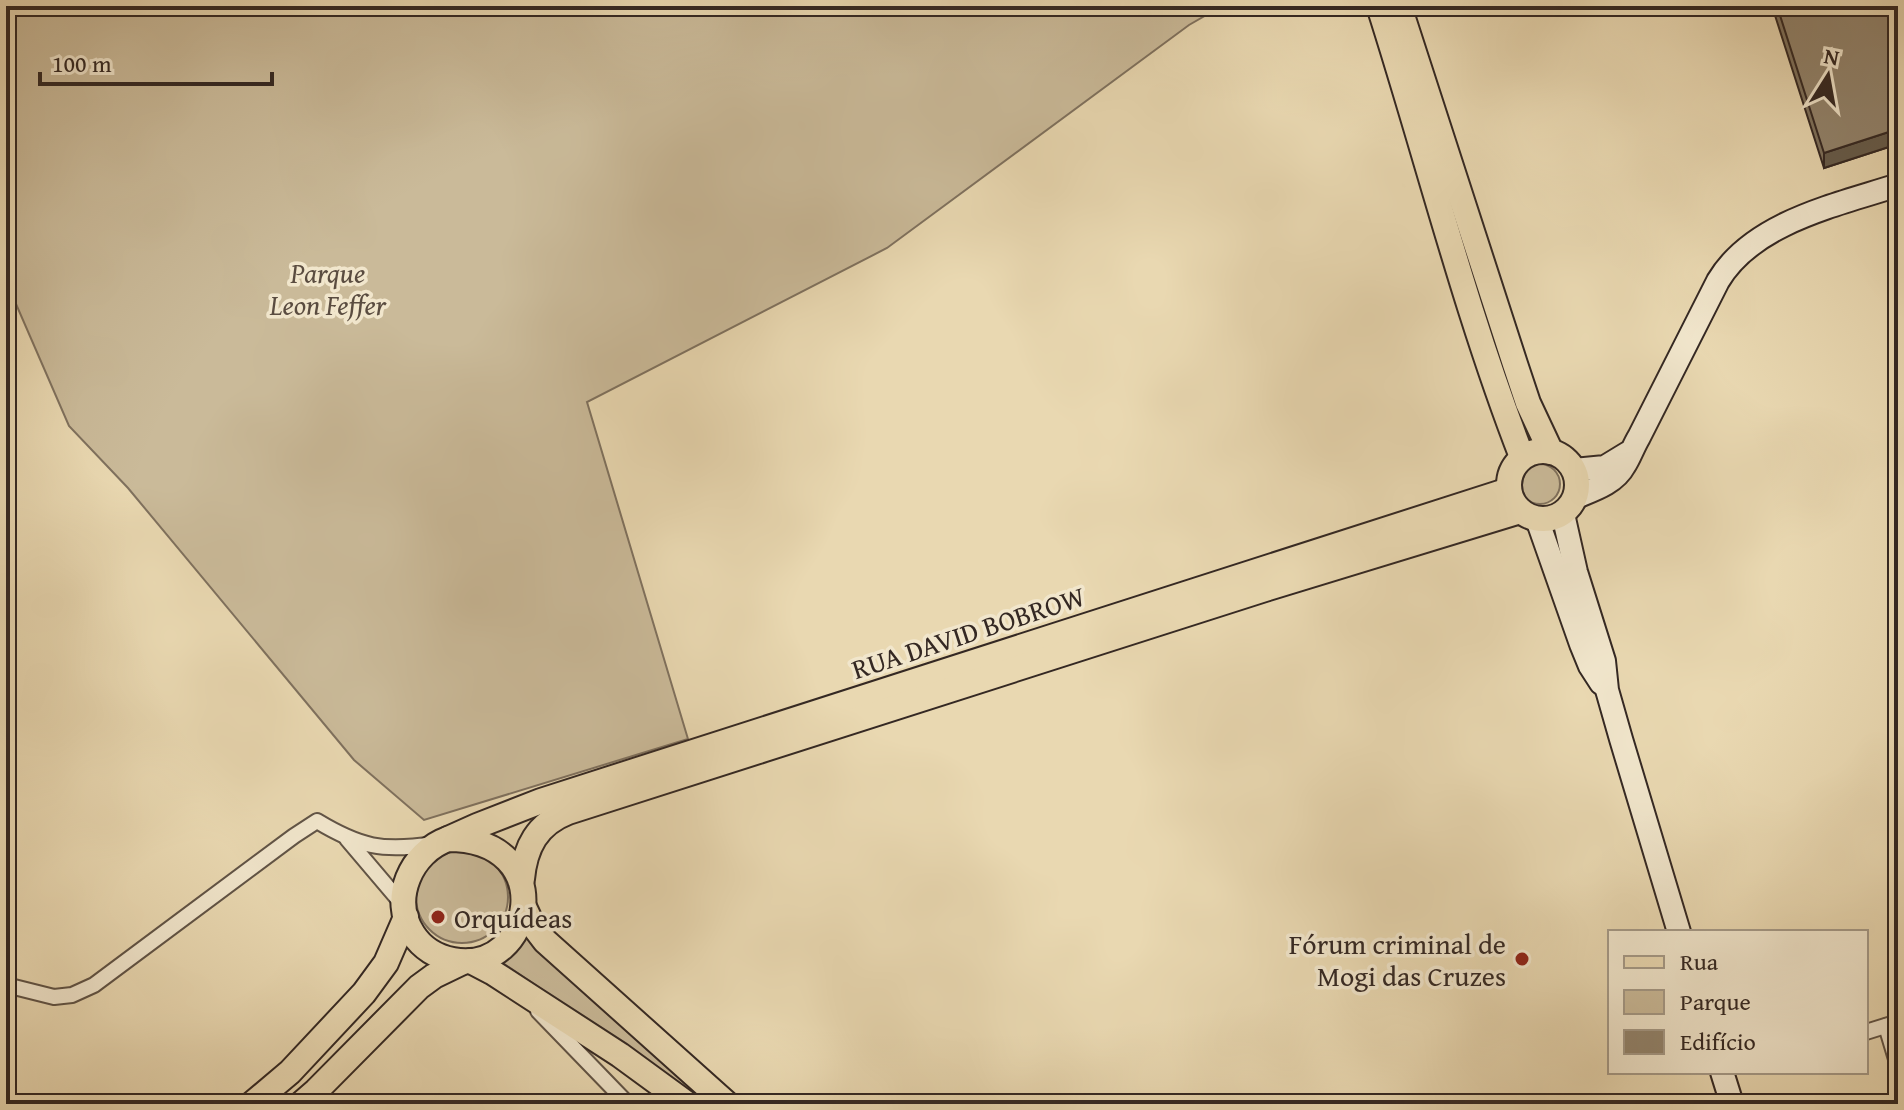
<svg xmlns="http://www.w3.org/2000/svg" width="1904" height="1110" font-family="'Gentium Book Plus',serif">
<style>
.green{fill:#caba99;stroke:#7f715e;stroke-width:2}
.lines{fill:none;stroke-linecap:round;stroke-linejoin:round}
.minor-casing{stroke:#615446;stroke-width:18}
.secondary-casing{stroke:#342823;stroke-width:26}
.primary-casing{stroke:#342823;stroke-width:28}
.trunk-casing{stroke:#342823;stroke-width:28}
.minor{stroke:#f1e6cc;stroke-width:14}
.secondary{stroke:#f1e6cc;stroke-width:22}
.primary{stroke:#e9d8b1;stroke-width:24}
.trunk{stroke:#e9d8b1;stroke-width:24}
.wall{fill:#7e725e;stroke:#342823;stroke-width:2}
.shaded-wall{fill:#665c4c;stroke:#342823;stroke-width:2}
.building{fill:#92846d;stroke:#342823;stroke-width:2}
.poi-dot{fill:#8f2418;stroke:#f1e6cc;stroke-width:3}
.labels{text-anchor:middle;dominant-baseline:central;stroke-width:7;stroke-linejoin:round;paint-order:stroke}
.park-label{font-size:28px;font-style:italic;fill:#5a4c40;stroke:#f1e6cc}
.street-label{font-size:28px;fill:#342823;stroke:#f1e6cc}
.poi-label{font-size:28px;fill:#342823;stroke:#f1e6cc;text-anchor:start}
</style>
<rect width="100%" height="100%" fill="#e9d8b1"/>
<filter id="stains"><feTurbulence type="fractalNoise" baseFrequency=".0025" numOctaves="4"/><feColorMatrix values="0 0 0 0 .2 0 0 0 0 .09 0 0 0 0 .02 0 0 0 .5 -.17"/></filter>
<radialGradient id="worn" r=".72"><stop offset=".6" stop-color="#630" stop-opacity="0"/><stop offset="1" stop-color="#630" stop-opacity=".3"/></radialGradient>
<!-- green -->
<g class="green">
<path d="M6 6H1222L1189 25 887 248 587 402 688 739 424 820 354 760 128 488 69 426 6 281Z"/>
<circle cx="1540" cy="484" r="20"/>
<circle cx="462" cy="897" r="46"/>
<path d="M523 928 717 1104H703L594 1025 494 957Z"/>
</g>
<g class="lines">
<!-- minor casing -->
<g class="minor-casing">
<g id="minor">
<path d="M347 839 403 905"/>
<path d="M6 985 54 997 72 995 94 985 294 836 317 821C360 847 383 852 433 844"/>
<path d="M538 1011 628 1104"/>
<path d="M1886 1026 1898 1066"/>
<path d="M1866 1032 1898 1022"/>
</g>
</g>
<!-- secondary casing -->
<g class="secondary-casing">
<g id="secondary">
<path d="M1574 470 1605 467 1628 453"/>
<path d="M1576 497C1593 490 1615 483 1624 466 1630 457 1633 447 1639 437L1718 281C1753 222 1837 205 1898 185"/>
<path d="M1563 514 1576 572 1604 661 1607 690 1621 739 1679 932"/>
<path d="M1537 519 1581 644 1590 666 1601 683"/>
<path d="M1722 1072 1732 1104"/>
</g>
</g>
<!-- primary casing -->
<g class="primary-casing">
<g id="primary">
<path d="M252 1104 290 1072 364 993 386 963 406 917"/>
<path d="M301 1104 316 1091 419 987 434 976 463 962"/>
</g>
</g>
<!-- trunk casing -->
<g class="trunk-casing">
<g id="trunk">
<path d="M1379 6C1427 156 1465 310 1522 457"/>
<path d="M1399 6 1515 364 1528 403 1551 452"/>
<circle cx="1543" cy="485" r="34"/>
<path d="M448 839 477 826 541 801 1509 490"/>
<path d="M448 839C560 839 535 975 453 960 437 957 422 948 413 934 390 899 411 852 448 839Z"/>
<path d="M522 879C525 847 537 824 568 812L1265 589 1520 511"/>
<path d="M524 907 532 924 545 941 727 1104"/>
<path d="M471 961 492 972 620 1055 687 1104"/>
</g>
</g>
<!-- minor -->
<use href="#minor" class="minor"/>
<!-- secondary -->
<use href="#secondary" class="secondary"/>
<!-- primary -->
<use href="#primary" class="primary"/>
<!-- trunk -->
<use href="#trunk" class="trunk"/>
</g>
<!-- wall -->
<path class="wall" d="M1772 6H1898V144L1824 168Z"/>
<!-- shaded-wall -->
<path class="shaded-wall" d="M1898 129V144L1824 168V153Z"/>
<!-- building -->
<path class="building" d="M1777 6H1898V129L1824 153Z"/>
<!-- markers -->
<g class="poi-dot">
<circle cx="438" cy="917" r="8"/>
<circle cx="1522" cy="959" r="8"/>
</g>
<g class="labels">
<!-- park labels -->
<g class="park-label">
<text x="328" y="272">Parque<tspan x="328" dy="32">Leon Feffer</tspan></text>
</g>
<!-- street labels -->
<g class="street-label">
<text transform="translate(968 632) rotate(-18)">RUA DAVID BOBROW</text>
</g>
<!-- poi labels -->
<g class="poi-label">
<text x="454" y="917">Orquídeas</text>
<text x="1506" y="943" text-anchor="end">Fórum criminal de<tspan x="1506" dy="32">Mogi das Cruzes</tspan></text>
</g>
</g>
<!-- margin -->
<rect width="1904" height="1110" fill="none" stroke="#e9d8b1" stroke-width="32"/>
<rect x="8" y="8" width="1888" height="1094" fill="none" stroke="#342823" stroke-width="4"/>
<rect x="16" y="16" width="1872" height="1078" fill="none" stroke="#342823" stroke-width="2"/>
<!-- legend -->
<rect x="1608" y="930" width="260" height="144" fill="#f1e6cc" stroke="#a59a88" stroke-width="2"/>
<rect x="1624" y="956" width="40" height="12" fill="#e9d8b1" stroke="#a59a88" stroke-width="2"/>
<text x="1680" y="970" font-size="24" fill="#342823">Rua</text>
<rect x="1624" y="990" width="40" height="24" fill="#caba99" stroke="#a59a88" stroke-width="2"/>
<text x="1680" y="1010" font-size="24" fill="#342823">Parque</text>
<rect x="1624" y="1030" width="40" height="24" fill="#92846d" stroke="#a59a88" stroke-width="2"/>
<text x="1680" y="1050" font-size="24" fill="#342823">Edifício</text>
<!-- north arrow -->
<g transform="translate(1828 76) rotate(11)" stroke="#f1e6cc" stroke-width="6" paint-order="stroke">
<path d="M0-6L14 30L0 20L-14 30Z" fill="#342823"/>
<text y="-12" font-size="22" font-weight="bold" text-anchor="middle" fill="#342823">N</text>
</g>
<!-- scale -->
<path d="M40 72v12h232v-12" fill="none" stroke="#342823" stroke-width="4"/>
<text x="52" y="72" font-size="24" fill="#342823" stroke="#f1e6cc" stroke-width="6" paint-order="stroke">100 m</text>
<rect width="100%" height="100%" filter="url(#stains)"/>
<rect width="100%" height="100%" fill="url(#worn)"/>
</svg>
